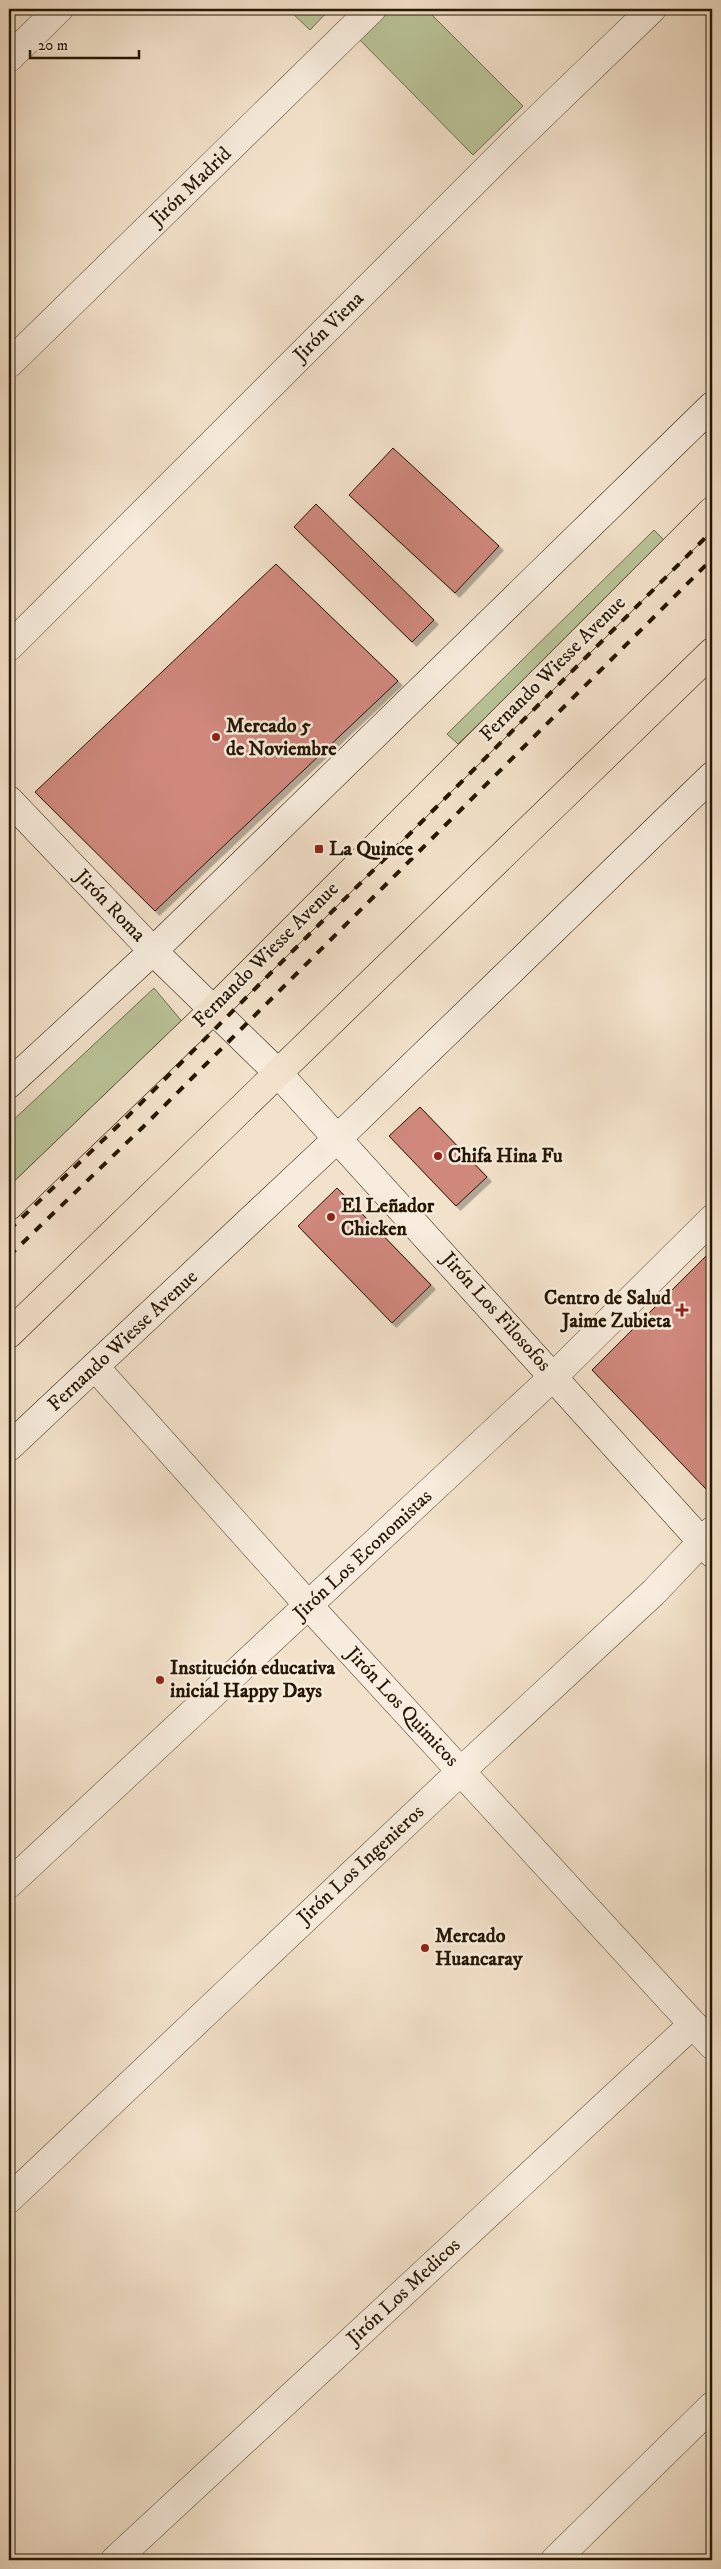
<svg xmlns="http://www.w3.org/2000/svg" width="721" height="2569" font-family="'IM FELL DW Pica',serif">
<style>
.green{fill:#b9c398;stroke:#6f6c4d}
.building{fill:#d0887d;stroke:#251602;filter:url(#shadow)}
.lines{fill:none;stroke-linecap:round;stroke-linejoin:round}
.street-casing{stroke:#584934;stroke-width:29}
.secondary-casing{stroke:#251602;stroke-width:29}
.primary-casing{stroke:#251602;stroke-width:29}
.street{stroke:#f7ecdd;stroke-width:28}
.secondary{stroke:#f7ecdd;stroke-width:28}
.primary{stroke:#f3e2cb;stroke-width:28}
.rail{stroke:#251602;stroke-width:4;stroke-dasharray:9 9;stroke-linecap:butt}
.poi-dot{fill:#8f2418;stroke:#f7ecdd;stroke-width:2}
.labels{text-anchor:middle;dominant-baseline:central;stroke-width:5;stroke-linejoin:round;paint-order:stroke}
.street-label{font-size:20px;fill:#251602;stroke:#f7ecdd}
.poi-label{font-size:20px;font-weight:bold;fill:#251602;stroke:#f7ecdd;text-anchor:start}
</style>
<defs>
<filter id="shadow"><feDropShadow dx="4.5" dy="4.5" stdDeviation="0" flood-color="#0004"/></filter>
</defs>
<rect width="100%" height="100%" fill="#f3e2cb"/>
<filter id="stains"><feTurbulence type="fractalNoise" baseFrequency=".004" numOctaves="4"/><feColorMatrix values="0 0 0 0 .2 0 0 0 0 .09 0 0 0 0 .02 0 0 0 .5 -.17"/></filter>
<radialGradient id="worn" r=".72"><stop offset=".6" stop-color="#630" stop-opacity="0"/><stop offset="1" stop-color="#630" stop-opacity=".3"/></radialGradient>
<!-- green -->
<g class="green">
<path d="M288 9H330L310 30Z"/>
<path d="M390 9H426L523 106 473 155 359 39Z"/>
<path d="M654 530 667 543 458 744 447 734Z"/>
<path d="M154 988 185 1025 9 1197V1124Z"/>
</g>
<!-- building -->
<g class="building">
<path d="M393 448 499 546 455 593 349 495Z"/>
<path d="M316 504 434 620 412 642 294 527Z"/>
<path d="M276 564 398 681 155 911 35 792Z"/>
<path d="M420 1107 487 1177 456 1206 389 1136Z"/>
<path d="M337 1188 431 1285 392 1323 298 1226Z"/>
<path d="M712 1250V1483L706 1489 592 1370Z"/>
</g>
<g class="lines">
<!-- street casing -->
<g class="street-casing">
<g id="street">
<path d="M9 58 59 9"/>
<path d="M9 364 372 9"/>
<path d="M9 647 514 142 652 9"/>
<path d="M95 1367 309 1606 712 2045"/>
<path d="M9 1884 554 1376 712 1219"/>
<path d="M9 2199 461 1771 654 1592 712 1531"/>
<path d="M115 2560 693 2024"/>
<path d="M555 2560 712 2406"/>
</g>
</g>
<!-- secondary casing -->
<g class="secondary-casing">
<g id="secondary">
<path d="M9 800 153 951 277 1072 712 1553"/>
<path d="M9 1084 153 951 712 406"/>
<path d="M9 1447 338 1138 712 776"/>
</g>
</g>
<!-- primary casing -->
<g class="primary-casing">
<g id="primary">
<path d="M9 1206 213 1010 712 511"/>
<path d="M9 1334 712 652"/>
</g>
</g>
<!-- street -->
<use href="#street" class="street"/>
<!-- secondary -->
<use href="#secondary" class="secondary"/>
<!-- primary -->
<use href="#primary" class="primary"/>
<!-- rail -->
<g class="rail">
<path d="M9 1230 124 1120 712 531"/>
<path d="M9 1256 142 1128 712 559"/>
</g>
</g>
<!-- markers -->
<g class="poi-dot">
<circle cx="216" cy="737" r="5"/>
<rect x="314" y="844" width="10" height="10" rx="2.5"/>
<circle cx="438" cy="1156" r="5"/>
<circle cx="331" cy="1217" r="5"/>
<path d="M679.5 1302.5h5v5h5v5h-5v5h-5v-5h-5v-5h5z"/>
<circle cx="160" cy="1680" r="5"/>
<circle cx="425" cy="1948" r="5"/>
</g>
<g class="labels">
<!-- street labels -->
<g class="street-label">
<text transform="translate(191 187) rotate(-44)">Jirón Madrid</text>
<text transform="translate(329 327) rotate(-45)">Jirón Viena</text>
<text transform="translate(553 669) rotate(-45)">Fernando Wiesse Avenue</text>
<text transform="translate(110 906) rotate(46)">Jirón Roma</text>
<text transform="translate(266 955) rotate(-45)">Fernando Wiesse Avenue</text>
<text transform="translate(496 1312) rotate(48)">Jirón Los Filosofos</text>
<text transform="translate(123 1341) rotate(-43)">Fernando Wiesse Avenue</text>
<text transform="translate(363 1555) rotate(-43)">Jirón Los Economistas</text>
<text transform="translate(402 1707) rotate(47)">Jirón Los Quimicos</text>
<text transform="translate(361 1865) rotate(-43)">Jirón Los Ingenieros</text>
<text transform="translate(404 2292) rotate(-43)">Jirón Los Medicos</text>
</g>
<!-- poi labels -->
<g class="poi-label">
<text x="226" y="726">Mercado 5<tspan x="226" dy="23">de Noviembre</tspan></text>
<text x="329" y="849">La Quince</text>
<text x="448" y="1156">Chifa Hina Fu</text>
<text x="341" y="1206">El Leñador<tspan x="341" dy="23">Chicken</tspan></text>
<text x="671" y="1298" text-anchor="end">Centro de Salud<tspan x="671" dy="23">Jaime Zubieta</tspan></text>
<text x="170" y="1668">Institución educativa<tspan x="170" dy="23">inicial Happy Days</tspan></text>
<text x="435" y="1936">Mercado<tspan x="435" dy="23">Huancaray</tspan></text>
</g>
</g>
<!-- margin -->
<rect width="721" height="2569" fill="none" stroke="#f3e2cb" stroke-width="30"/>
<rect x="10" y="10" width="701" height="2549" fill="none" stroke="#251602" stroke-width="2.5"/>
<rect x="15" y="15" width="691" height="2539" fill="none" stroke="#251602"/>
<!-- scale -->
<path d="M30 50v8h109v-8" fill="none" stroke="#251602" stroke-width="2.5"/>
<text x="38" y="50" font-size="15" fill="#251602" stroke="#f7ecdd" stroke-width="4" paint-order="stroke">20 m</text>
<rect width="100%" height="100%" filter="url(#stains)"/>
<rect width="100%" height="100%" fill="url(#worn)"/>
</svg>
